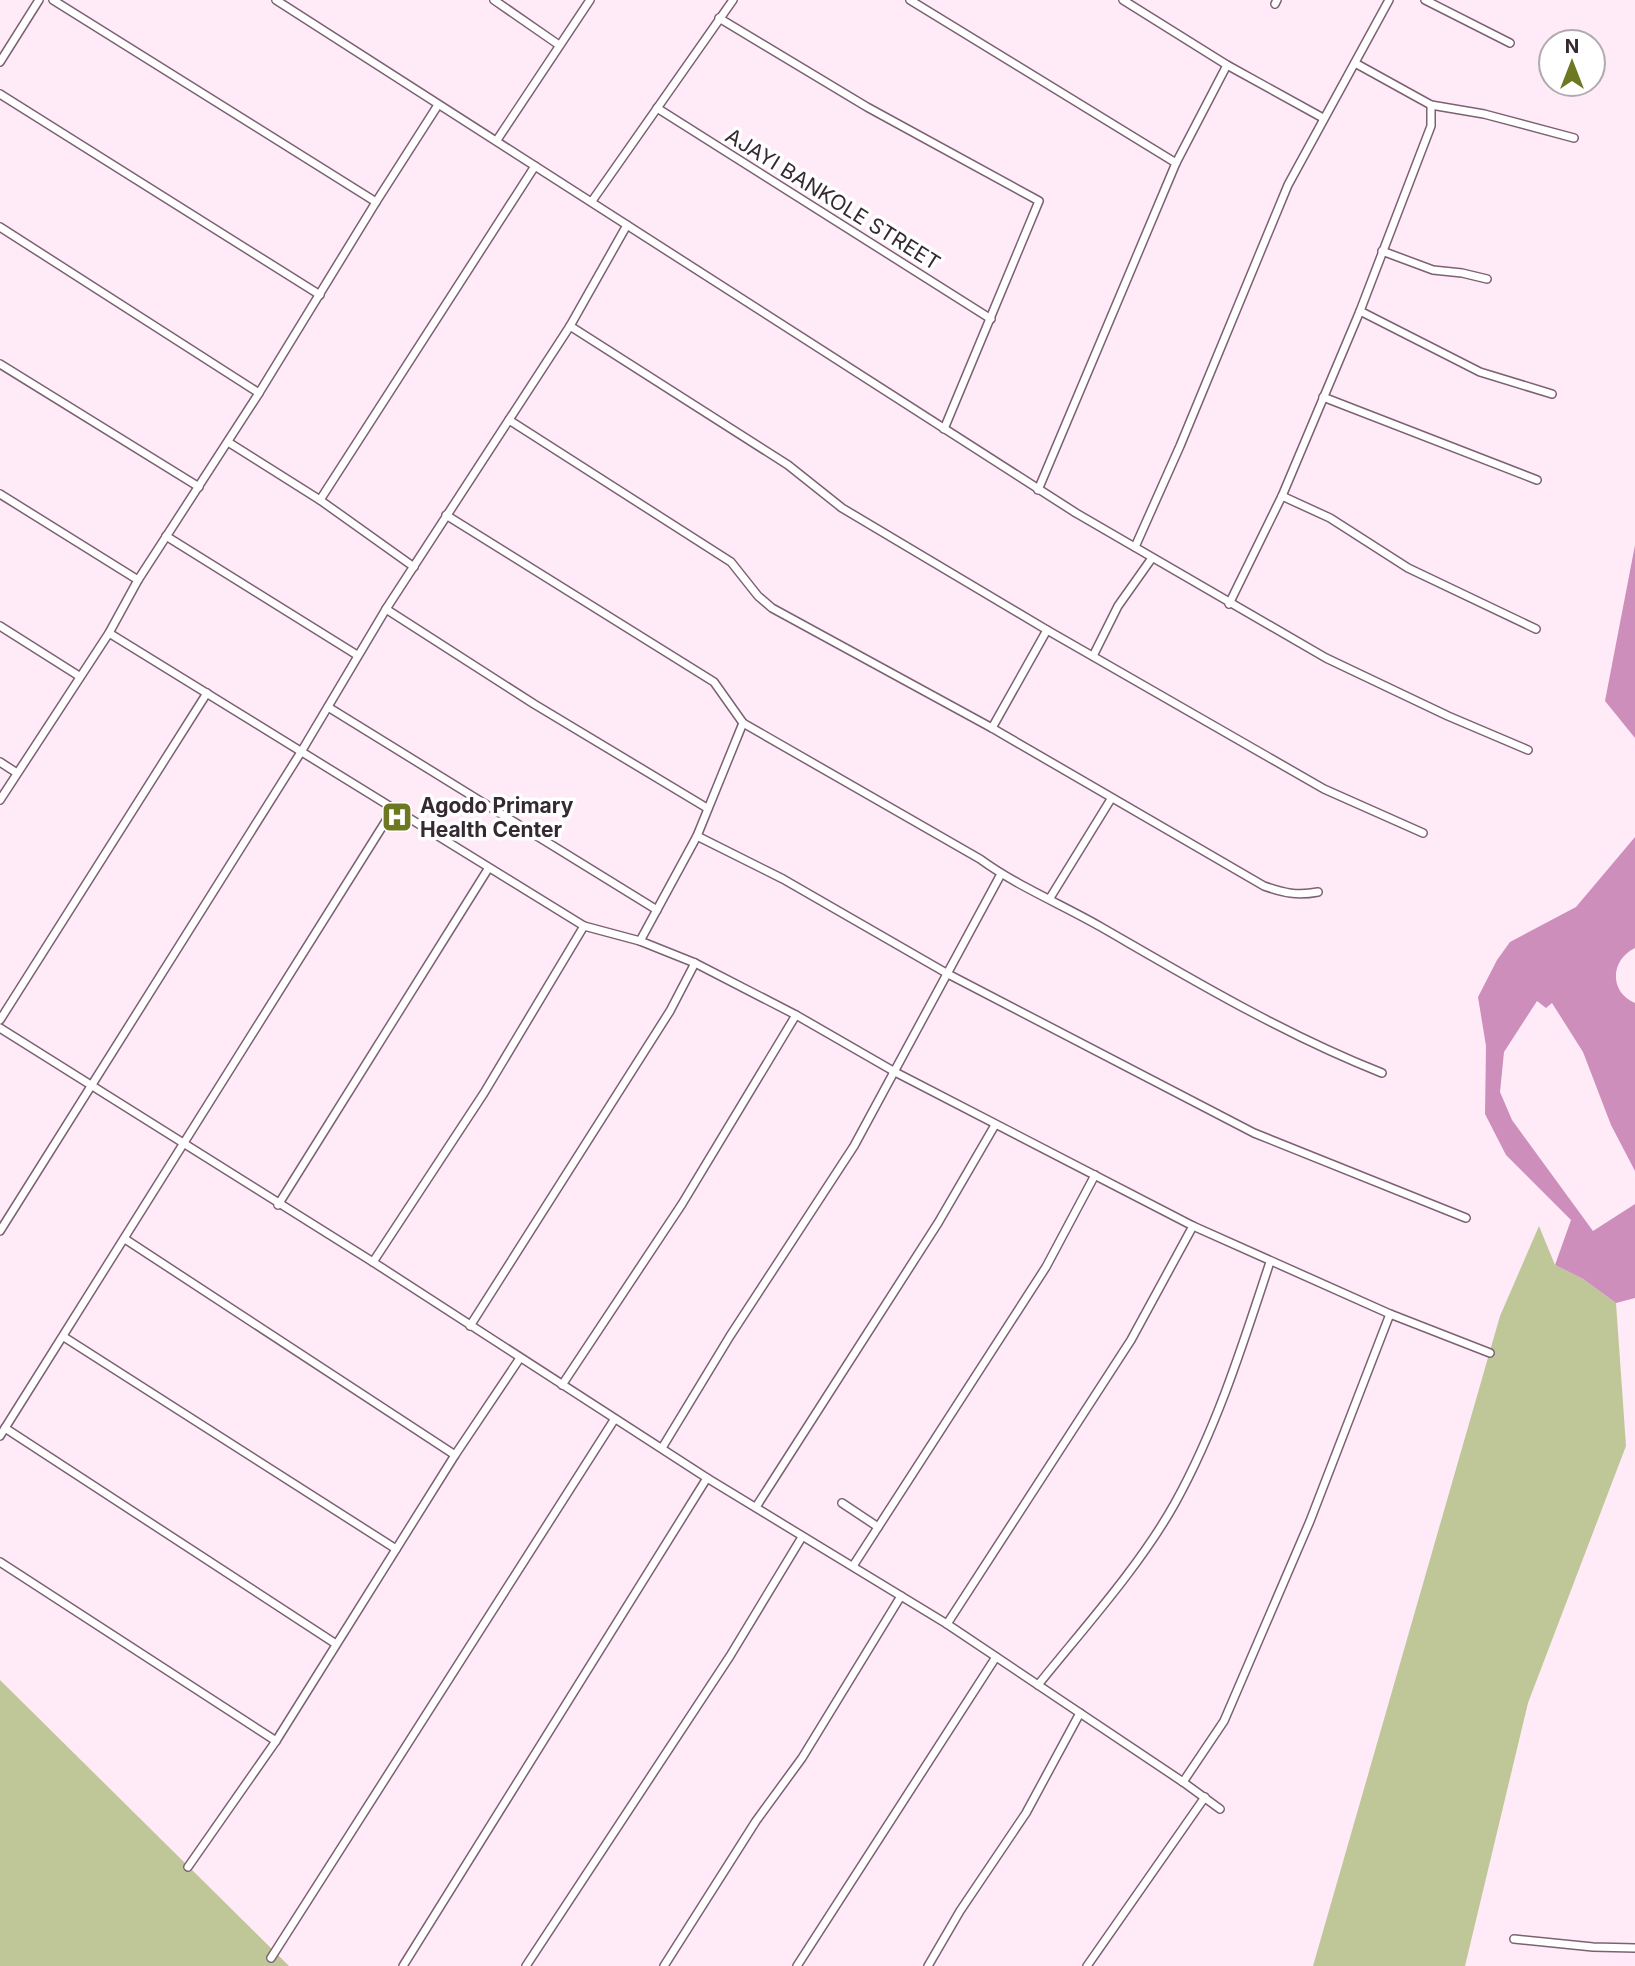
<svg xmlns="http://www.w3.org/2000/svg" width="1635" height="1966" font-family="Inter,sans-serif">
<style>
.green{fill:#bfc799}
.water{fill:#ce8ebb}
.lines{fill:none;stroke-linecap:round;stroke-linejoin:round}
.street-casing{stroke:#7c6173;stroke-width:10}
.street{stroke:#fff;stroke-width:7}
.labels{text-anchor:middle;dominant-baseline:central;stroke-width:7;stroke-linejoin:round;paint-order:stroke}
.street-label{font-size:21px;fill:#362a32;stroke:#fff}
.poi-label{font-size:21px;font-weight:bold;fill:#362a32;stroke:#fff;text-anchor:start}
</style>
<rect width="100%" height="100%" fill="#feebf7"/>
<!-- green -->
<g class="green">
<path d="M1539 1226 1555 1265 1583 1279 1616 1303 1626 1446 1528 1703 1465 1966H1313L1500 1316Z"/>
<path d="M0 1680 289 1966H0Z"/>
</g>
<!-- water -->
<g class="water">
<path d="M1635 545V738L1605 701Z"/>
<path d="M1635 837V948C1610 960 1609 992 1635 1003V1171L1611 1125 1583 1052 1552 1003 1546 1008 1537 1001 1504 1052 1500 1092 1512 1120 1593 1231 1635 1204V1298L1616 1303 1583 1279 1555 1265 1571 1220 1506 1155 1485 1114 1486 1046 1478 997 1497 960 1510 942 1576 907Z"/>
</g>
<g class="lines">
<!-- street casing -->
<g class="street-casing">
<g id="street">
<path d="M53 0 376 202"/>
<path d="M276 0 1076 513 1326 658 1448 716 1528 750"/>
<path d="M494 0 559 45"/>
<path d="M910 0 1176 163"/>
<path d="M1123 0 1227 65 1323 118"/>
<path d="M1425 0 1510 43"/>
<path d="M1275 4 1277 0"/>
<path d="M719 18 867 107 1039 201 944 429"/>
<path d="M0 62 39 0"/>
<path d="M0 94 320 295"/>
<path d="M1431 105 1484 114 1574 138"/>
<path d="M657 108 991 319"/>
<path d="M497 140 590 0"/>
<path d="M592 201 733 0"/>
<path d="M0 227 259 393"/>
<path d="M1382 251 1433 270 1462 273 1487 279"/>
<path d="M1360 311 1480 372 1552 394"/>
<path d="M570 326 788 465 842 508 1047 630 1324 789 1423 833"/>
<path d="M0 364 199 487"/>
<path d="M1323 397 1537 480"/>
<path d="M509 420 731 562 758 596 772 608 992 728 1264 886C1284 893 1297 896 1318 892"/>
<path d="M228 442 320 500 414 567"/>
<path d="M1038 490 1176 163 1227 65"/>
<path d="M0 494 138 580"/>
<path d="M1282 496 1330 518 1408 568 1536 629"/>
<path d="M320 500 535 166"/>
<path d="M446 515 714 682 743 723 980 859C1017 886 1061 904 1101 927 1193 980 1283 1034 1382 1073"/>
<path d="M166 536 357 655"/>
<path d="M1135 547 1180 446 1288 185 1389 0"/>
<path d="M1229 604 1282 496 1360 311 1431 126V105L1355 63"/>
<path d="M386 609 534 704 707 808"/>
<path d="M0 626 79 676"/>
<path d="M109 633 584 926 640 941 695 963 796 1015 895 1072 1193 1226 1390 1314 1490 1353"/>
<path d="M1093 656 1118 606 1152 558"/>
<path d="M328 707 657 910"/>
<path d="M992 728 1047 630"/>
<path d="M0 762 17 773"/>
<path d="M0 800 109 633 138 580 259 393 376 202 438 105"/>
<path d="M697 836 783 879 948 974 1254 1133 1466 1218"/>
<path d="M1050 898 1111 799"/>
<path d="M640 941 697 836 743 723"/>
<path d="M0 1020 207 693"/>
<path d="M0 1028 373 1262 707 1478 947 1624 1183 1782 1220 1809"/>
<path d="M278 1205 488 869"/>
<path d="M0 1231 301 752 386 609 570 326 627 225"/>
<path d="M125 1239 455 1455"/>
<path d="M373 1262 484 1093 584 926"/>
<path d="M470 1326 670 1011 695 963"/>
<path d="M64 1337 396 1549"/>
<path d="M562 1385 682 1204 796 1015"/>
<path d="M5 1428 336 1644"/>
<path d="M0 1436 394 808"/>
<path d="M662 1448 730 1336 854 1146 1001 874"/>
<path d="M842 1503 878 1527"/>
<path d="M756 1507 938 1223 995 1125"/>
<path d="M0 1562 276 1741"/>
<path d="M853 1566 1046 1267 1095 1175"/>
<path d="M947 1624 1131 1340 1193 1226"/>
<path d="M1038 1685C1083 1629 1140 1566 1175 1503 1217 1427 1243 1344 1270 1262"/>
<path d="M1183 1782 1224 1721 1310 1521 1390 1314"/>
<path d="M188 1867 276 1741 455 1455 520 1358"/>
<path d="M1514 1939 1593 1947 1635 1948"/>
<path d="M271 1958 614 1420"/>
<path d="M403 1966 707 1478"/>
<path d="M526 1966 730 1656 802 1537"/>
<path d="M664 1966 756 1821 802 1758 901 1596"/>
<path d="M797 1966 996 1657"/>
<path d="M928 1966 960 1911 1026 1813 1080 1713"/>
<path d="M1087 1966 1205 1797"/>
</g>
</g>
<!-- street -->
<use href="#street" class="street"/>
</g>
<!-- icons -->
<defs>
<g id="hospital-square" transform="scale(1.575)"><rect x="-9" y="-9" width="18" height="18" rx="4" fill="#6e7822" stroke="#fff"/><path d="M-5-5h3v3.5h4V-5h3V5h-3V1.5h-4V5h-3Z" fill="#fff"/></g>
</defs>
<g fill-rule="evenodd">
<use href="#hospital-square" x="397" y="817"/>
</g>
<g class="labels">
<!-- street labels -->
<g class="street-label">
<text transform="translate(833 199) rotate(32)">AJAYI BANKOLE STREET</text>
</g>
<!-- poi labels -->
<g class="poi-label">
<text x="420" y="805">Agodo Primary<tspan x="420" dy="24">Health Center</tspan></text>
</g>
</g>
<!-- north arrow -->
<g transform="translate(1572 63)"><circle r="33" fill="#ffffff" stroke="#afaaad" stroke-width="2"/>
<path d="M0-5L12 26L0 18L-12 26Z" fill="#6e7822"/>
<text y="-10" font-size="19" font-weight="bold" text-anchor="middle" fill="#362a32">N</text>
</g>
</svg>
